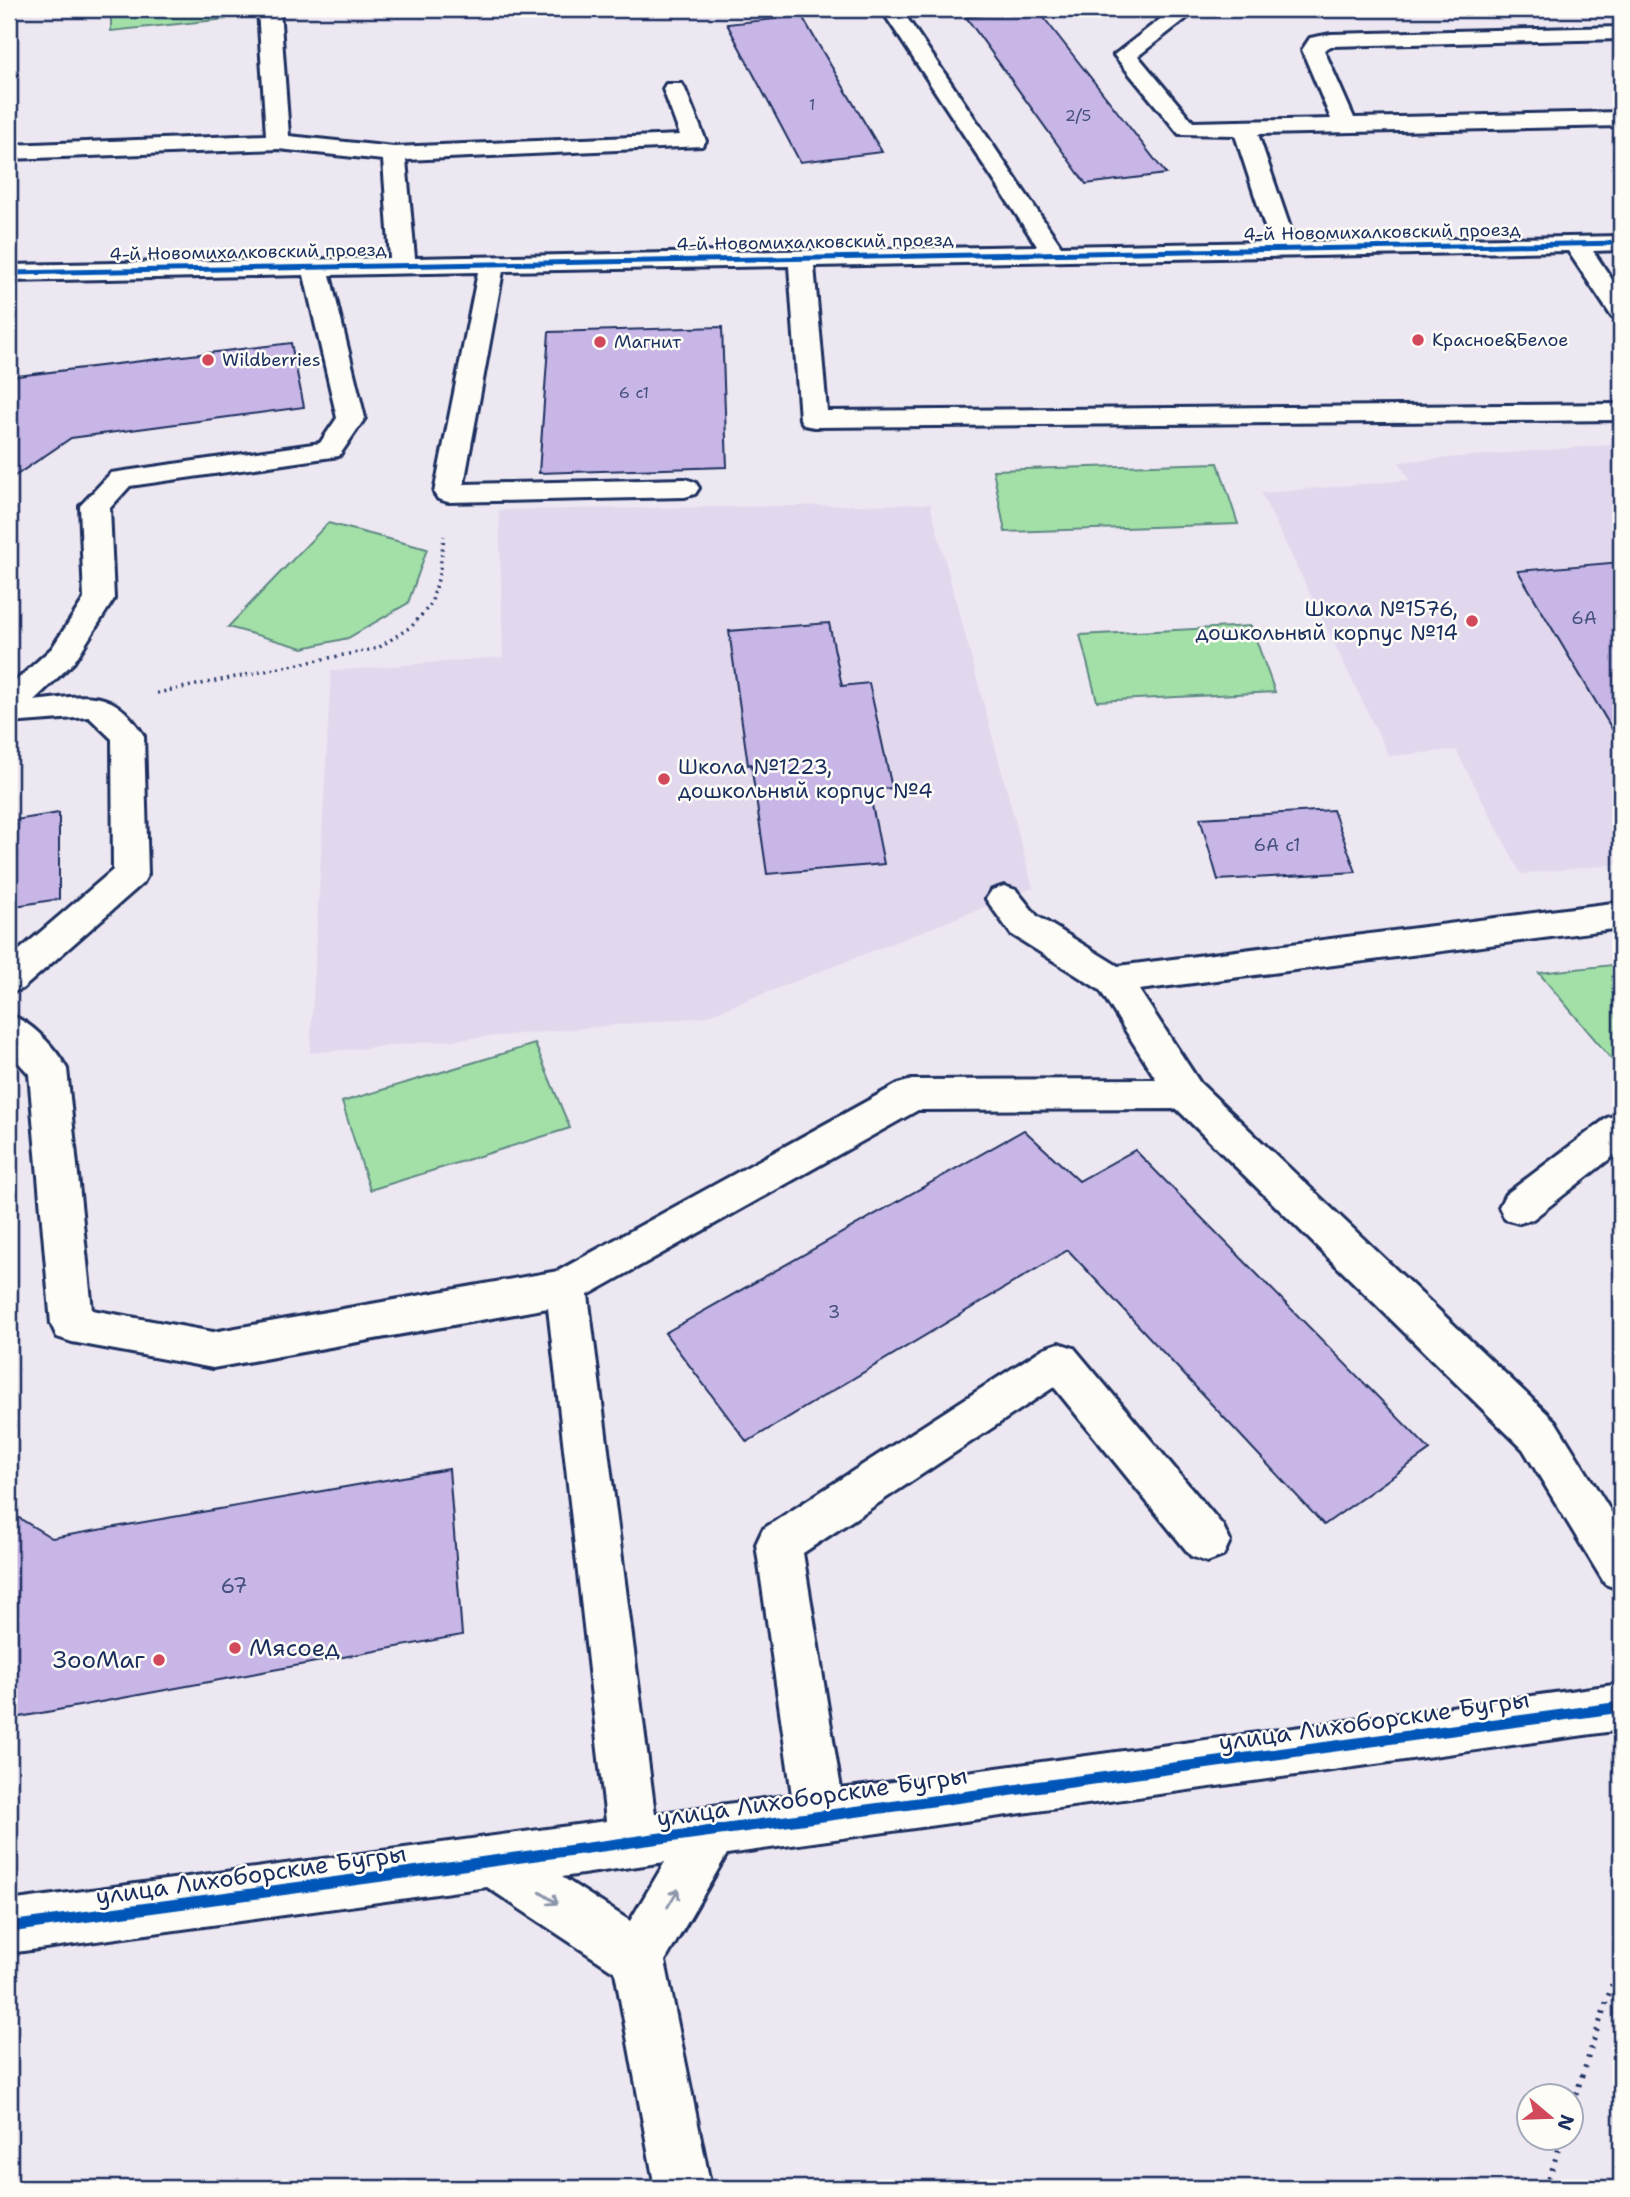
<svg xmlns="http://www.w3.org/2000/svg" width="1630" height="2197" font-family="'Shantell Sans',sans-serif">
<style>
.built{fill:#e2d8ee}
.green{fill:#a2e0a8;stroke:#5e8883;stroke-width:2}
.building{fill:#c7b6e6;stroke:#1b2f5e;stroke-width:2}
.lines{fill:none;stroke-linecap:round;stroke-linejoin:round}
.minor-casing{stroke:#1b2f5e;stroke-width:6}
.path-far1{stroke:#1b2f5e;stroke-width:3.5;stroke-dasharray:2 4.5;stroke-linecap:butt}
.path{stroke:#1b2f5e;stroke-width:5;stroke-dasharray:2.5 7;stroke-linecap:butt}
.minor{fill:#fdfcf7;fill-rule:evenodd}
.cycleway-far1-casing{stroke:#fdfcf7;stroke-width:8}
.cycleway-casing{stroke:#fdfcf7;stroke-width:16}
.cycleway-far1{stroke:#0057b8;stroke-width:5}
.cycleway{stroke:#0057b8;stroke-width:11}
.oneway{stroke:#8c96aa}
.poi-dot{fill:#d1495b;stroke:#fdfcf7;stroke-width:2.5}
.labels{text-anchor:middle;dominant-baseline:central;stroke-width:5;stroke-linejoin:round;paint-order:stroke}
.far-number-label{font-size:16px;fill:#465180}
.far-street-label{font-size:18px;fill:#1b2f5e;stroke:#fdfcf7}
.far-poi-label{font-size:18px;fill:#1b2f5e;stroke:#fdfcf7;text-anchor:start}
.number-label{font-size:18px;fill:#465180}
.poi-label{font-size:21px;fill:#1b2f5e;stroke:#fdfcf7;text-anchor:end}
.near-number-label{font-size:21px;fill:#465180}
.near-poi-label{font-size:24px;fill:#1b2f5e;stroke:#fdfcf7;text-anchor:start}
.near-street-label{font-size:24px;fill:#1b2f5e;stroke:#fdfcf7}
</style>
<rect width="100%" height="100%" fill="#ede7f2"/>
<filter id="ink" filterUnits="userSpaceOnUse"><feTurbulence type="fractalNoise" baseFrequency=".0143" numOctaves="2"/><feDisplacementMap in="SourceGraphic" scale="14" xChannelSelector="R" yChannelSelector="G"/><feConvolveMatrix kernelMatrix="1 2 1 2 8 2 1 2 1" color-interpolation-filters="sRGB"/></filter>
<g filter="url(#ink)">
<!-- built -->
<g class="built">
<path d="M1621 444V864L1521 874 1456 750 1389 756 1261 493 1409 480 1399 462Z"/>
<path d="M930 504 1033 888 704 1017 310 1053 331 671 503 657 499 510Z"/>
</g>
<!-- green -->
<g class="green">
<path d="M111 9H225L226 19 111 31Z"/>
<path d="M1218 463 1238 524 1005 532 993 470Z"/>
<path d="M328 523 427 549 408 603 348 638 303 648 228 627Z"/>
<path d="M1251 626 1275 692 1097 701 1080 635Z"/>
<path d="M1621 964V1057L1613 1061 1539 973Z"/>
<path d="M535 1044 570 1128 370 1190 342 1102Z"/>
</g>
<!-- building -->
<g class="building">
<path d="M1037 9 1166 174 1086 184 966 17Z"/>
<path d="M802 16 814 37 882 152 800 162 727 24Z"/>
<path d="M722 327 727 467 539 473 549 332Z"/>
<path d="M291 343 304 407 71 438 9 480V377Z"/>
<path d="M1621 562V744L1518 571Z"/>
<path d="M829 623 842 686 869 683 892 788 869 790 884 864 767 874 751 764 748 765 729 631Z"/>
<path d="M1333 810 1356 872 1218 880 1200 818Z"/>
<path d="M59 813V899L9 907V821Z"/>
<path d="M1024 1130 1079 1181 1135 1150 1430 1450 1324 1525 1068 1250 747 1442 665 1333Z"/>
<path d="M449 1469 462 1635 9 1719V1512L52 1538Z"/>
</g>
<g class="lines">
<!-- minor casing -->
<g class="minor-casing">
<g id="minor">
<path d="M258 9H280L289 136 394 147 680 135 663 89 666 84H682L685 89 706 141 702 146 406 160 415 258 1037 246 881 9H901L1061 246 1270 242 1235 135 1179 134 1114 55 1168 13 1166 9H1188L1192 14 1138 56 1193 122 1331 119 1302 50 1310 38 1331 34 1621 27V39L1331 46 1324 50 1354 118 1621 112V126L1258 134 1295 242 1621 236V250L1593 251 1621 293V320L1612 317 1568 251 814 266 827 411 1621 404V420L814 427 804 425 800 419 789 266 503 271 464 484 685 479 695 482 699 488 695 494 685 497 448 502 438 499 434 493 478 272 330 275 365 418 339 456 130 486 110 508 114 599 74 662 33 701C85 696 112 684 144 736L148 874 143 883 22 989 9 993V959L113 870 112 739 89 717 9 723V687L52 648 84 599 80 506 111 473 320 443 337 418 304 275 9 281V265L390 258 383 160 278 149 9 159V145L266 135Z"/>
<path d="M1004 886 1016 890 1037 916 1118 966 1621 902V928L1139 990 1200 1083 1555 1421 1621 1528V1590L1605 1584 1523 1449 1177 1109 918 1110 588 1295 655 1814 792 1795 756 1544 763 1529 1044 1348 1059 1343 1074 1348 1223 1526 1230 1541 1223 1556 1207 1562 1191 1556 1054 1387 803 1553 841 1789 1621 1684V1730L727 1854 665 1961 711 2188H655L615 1972 487 1887 9 1953V1901L606 1821 548 1308 213 1368 72 1342 57 1337 51 1324 29 1074 9 1052V1015C31 1021 56 1048 67 1069L92 1310 213 1332 558 1271 898 1084 912 1080 1156 1079 1100 990 1011 934 986 899 992 890ZM665 1862 630 1921 562 1877Z"/>
<path d="M1621 1114V1150L1533 1219 1519 1223 1505 1219 1499 1207 1505 1195 1607 1118Z"/>
</g>
</g>
<!-- path-far1 -->
<path class="path-far1" d="M157 693 378 648 412 626 431 604 439 576 444 536"/>
<!-- path -->
<g class="path">
<path d="M1570 2113 1621 1957"/>
<path d="M1546 2188 1562 2138"/>
</g>
<!-- minor -->
<use href="#minor" class="minor"/>
<!-- cycleway-far1 casing -->
<g class="cycleway-far1-casing">
<path id="cycleway-far1" d="M9 273 1621 243"/>
</g>
<!-- cycleway casing -->
<g class="cycleway-casing">
<path id="cycleway" d="M9 1927 1621 1707"/>
</g>
<!-- cycleway-far1 -->
<use href="#cycleway-far1" class="cycleway-far1"/>
<!-- cycleway -->
<use href="#cycleway" class="cycleway"/>
</g>
<!-- one-way arrows -->
<defs><path id="oneway-shaft" d="M-6 0H5M1.5-3L5.5 0L1.5 3" fill="none" stroke-width="1.6" stroke-linecap="round" stroke-linejoin="round" transform="scale(1.75)"/></defs>
<g class="oneway">
<use href="#oneway-shaft" transform="translate(549 1898) rotate(33)"/>
<use href="#oneway-shaft" transform="translate(673 1898) rotate(-59)"/>
</g>
</g>
<!-- markers -->
<g class="poi-dot">
<circle cx="1418" cy="340" r="7"/>
<circle cx="600" cy="342" r="7"/>
<circle cx="208" cy="360" r="7"/>
<circle cx="1472" cy="621" r="7"/>
<circle cx="664" cy="779" r="7"/>
<circle cx="235" cy="1648" r="7"/>
<circle cx="159" cy="1660" r="7"/>
</g>
<g class="labels">
<!-- far-number labels -->
<g class="far-number-label">
<text x="812" y="104">1</text>
<text x="1078" y="115">2/5</text>
<text x="634" y="392">6 с1</text>
</g>
<!-- far-street labels -->
<g class="far-street-label">
<text transform="translate(1382 232) rotate(-1)">4-й Новомихалковский проезд</text>
<text transform="translate(815 242) rotate(-1)">4-й Новомихалковский проезд</text>
<text transform="translate(248 252) rotate(-1)">4-й Новомихалковский проезд</text>
</g>
<!-- far-poi labels -->
<g class="far-poi-label">
<text x="1432" y="340">Красное&amp;Белое</text>
<text x="614" y="342">Магнит</text>
<text x="222" y="360">Wildberries</text>
</g>
<!-- number labels -->
<g class="number-label">
<text x="1584" y="618">6А</text>
<text x="1277" y="845">6А с1</text>
<text x="834" y="1312">3</text>
</g>
<!-- poi labels -->
<g class="poi-label">
<text x="1458" y="609">Школа №1576,<tspan x="1458" dy="24">дошкольный корпус №14</tspan></text>
<text x="678" y="767" text-anchor="start">Школа №1223,<tspan x="678" dy="24">дошкольный корпус №4</tspan></text>
</g>
<!-- near-number labels -->
<g class="near-number-label">
<text x="234" y="1586">67</text>
</g>
<!-- near-poi labels -->
<g class="near-poi-label">
<text x="249" y="1648">Мясоед</text>
<text x="145" y="1660" text-anchor="end">ЗооМаг</text>
</g>
<!-- near-street labels -->
<g class="near-street-label">
<text transform="translate(1374 1721) rotate(-8)">улица Лихоборские Бугры</text>
<text transform="translate(812 1797) rotate(-8)">улица Лихоборские Бугры</text>
<text transform="translate(251 1875) rotate(-8)">улица Лихоборские Бугры</text>
</g>
</g>
<!-- margin -->
<rect width="1630" height="2197" fill="none" stroke="#fdfcf7" stroke-width="35"/>
<rect x="18" y="18" width="1595" height="2162" fill="none" stroke="#1b2f5e" stroke-width="2.5" filter="url(#ink)"/>
<!-- north arrow -->
<g transform="translate(1550 2117) rotate(109)"><circle r="33" fill="#fdfcf7" stroke="#a3aaba" stroke-width="2"/>
<path d="M0-5L12 26L0 18L-12 26Z" fill="#d1495b"/>
<text y="-10" font-size="19" font-weight="bold" text-anchor="middle" fill="#1b2f5e">N</text>
</g>
</svg>
